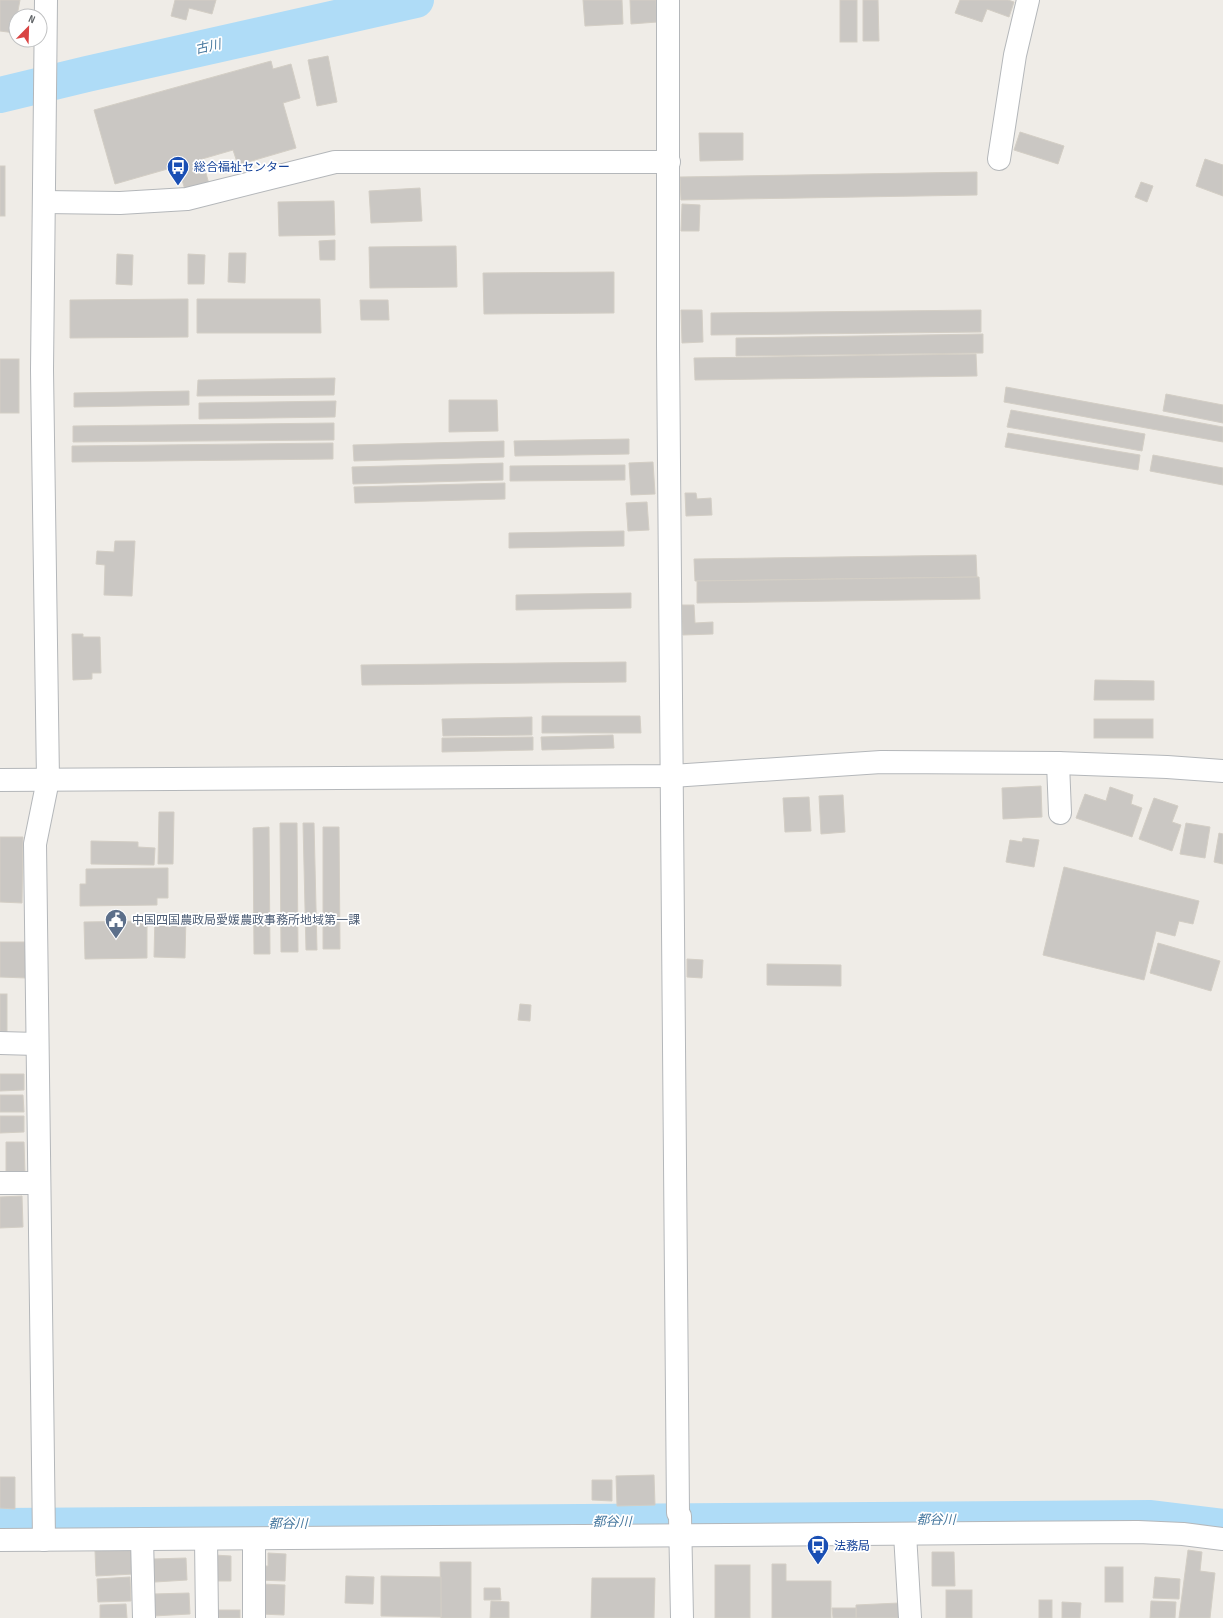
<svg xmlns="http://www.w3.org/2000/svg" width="1223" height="1618" font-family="'Sofia Sans Condensed','Noto Sans JP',sans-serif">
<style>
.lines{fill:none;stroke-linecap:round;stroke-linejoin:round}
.river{stroke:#afdcf7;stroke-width:36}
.building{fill:#cac7c3;stroke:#d3cec5}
.minor-casing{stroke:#b4b7ba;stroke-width:24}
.minor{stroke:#fff;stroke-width:22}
.labels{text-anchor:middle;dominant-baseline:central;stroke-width:3.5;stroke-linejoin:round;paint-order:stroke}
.transit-label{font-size:12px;fill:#164399;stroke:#fff;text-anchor:start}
.service-label{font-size:12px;fill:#4e5e75;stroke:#fff;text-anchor:start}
.water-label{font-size:13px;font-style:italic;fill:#497aa0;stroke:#fff}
</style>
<rect width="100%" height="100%" fill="#efece7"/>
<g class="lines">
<!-- river -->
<g class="river">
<path d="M0 95 87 74 416 0"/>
<path d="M0 1526 1151 1518 1223 1527"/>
</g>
</g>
<!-- building -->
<g class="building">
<path d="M0 0H20L17 16H16L15 33 0 31Z"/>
<path d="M175 0H216L212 14 189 8 186 20 171 16Z"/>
<path d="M583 0H622L623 24 585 26Z"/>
<path d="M630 0H656L657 22 631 24Z"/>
<rect x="840" y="0" width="17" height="42"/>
<path d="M863 0H878L879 41H863Z"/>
<path d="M960 0H1008L1014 2 1009 17 987 9 982 22 955 13Z"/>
<path d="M328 56 337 102 317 106 308 60Z"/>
<path d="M271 61 273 69 291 64 300 98 283 103 296 148 238 165 233 150 202 159 209 184 185 190 178 166 115 184 94 110Z"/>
<path d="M1020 132 1064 146 1058 164 1014 150Z"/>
<path d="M699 133H743V160L700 161Z"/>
<path d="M1205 159 1223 165V196L1196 186Z"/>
<rect x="0" y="166" width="5" height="50"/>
<path d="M977 172V195L681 200 680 177Z"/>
<path d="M1141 182 1153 186 1147 202 1135 197Z"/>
<path d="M420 188 422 221 371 223 369 191Z"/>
<path d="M334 201 335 235 279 236 278 202Z"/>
<path d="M682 204 700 205 699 231H681Z"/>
<path d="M335 240V260H320L319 241Z"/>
<path d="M456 246 457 287 370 288 369 247Z"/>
<path d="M229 253H246L245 283 228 282Z"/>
<path d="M117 254 133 255 132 285 116 284Z"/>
<path d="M188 254 205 255 204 284H188Z"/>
<path d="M614 272V313L484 314 483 273Z"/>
<path d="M188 299V337L70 338V300Z"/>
<path d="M197 299H320L321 333H197Z"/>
<path d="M360 300H388L389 320H361Z"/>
<path d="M681 310H702L703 342 682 343Z"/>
<path d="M981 310V332L711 335V313Z"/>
<path d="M983 334V353L736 356V338Z"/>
<path d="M976 354 977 376 695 380 694 358Z"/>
<rect x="0" y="359" width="19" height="54"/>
<path d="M335 378 334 395 197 396 198 380Z"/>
<path d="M1006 387 1223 427V442L1004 402Z"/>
<path d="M189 391V405L74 407V393Z"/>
<path d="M1166 394 1223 405V423L1163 411Z"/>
<path d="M449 400H497L498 431 449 432Z"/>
<path d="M336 401 335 417 199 419V403Z"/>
<path d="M1011 410 1145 434 1142 451 1007 427Z"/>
<path d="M334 423V440L73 442V426Z"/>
<path d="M1008 433 1140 455 1138 470 1005 447Z"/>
<path d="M629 439V454L515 456 514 441Z"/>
<path d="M504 441V457L354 461 353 445Z"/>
<path d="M333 443V459L72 462V446Z"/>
<path d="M1153 455 1223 468V485L1150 471Z"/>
<path d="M653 462 655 494 631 495 629 463Z"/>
<path d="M503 463V480L353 484 352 467Z"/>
<path d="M625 465V480L510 481V466Z"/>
<path d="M505 483V499L355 503 354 487Z"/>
<path d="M685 493H696L697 499 711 498 712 515 686 516Z"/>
<path d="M647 502 649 530 628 531 626 503Z"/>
<path d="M624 531V546L509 548V533Z"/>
<path d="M115 541H135L132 596 104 595 105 565 96 564 97 551 114 552Z"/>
<path d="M976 555 977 577 695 581 694 559Z"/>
<path d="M979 577 980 599 697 603V581Z"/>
<path d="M631 593V608L516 610V595Z"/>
<path d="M682 605H694L695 623 713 622V634L683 635Z"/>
<path d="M72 634H83V637H100L101 673H92V679L73 680Z"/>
<path d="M626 662V682L362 685 361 665Z"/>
<path d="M1095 680 1154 681V700H1094Z"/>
<path d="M542 716H640L641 733H542Z"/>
<path d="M532 717V735L443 736 442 719Z"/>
<rect x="1094" y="719" width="59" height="19"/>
<path d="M613 735 614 748 542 750 541 737Z"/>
<path d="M533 737V750L442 752V738Z"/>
<path d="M1041 786 1042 817 1003 819 1002 788Z"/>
<path d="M1110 787 1133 795 1131 804 1142 808 1132 837 1076 818 1085 794 1106 801Z"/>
<path d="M843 795 845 832 821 834 819 796Z"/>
<path d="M809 797 811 831 785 832 783 798Z"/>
<path d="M1154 798 1178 806 1172 822 1181 825 1172 851 1139 839Z"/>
<path d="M159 812H174L173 864H158Z"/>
<path d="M280 823H297L298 952H281Z"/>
<path d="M303 823H314L317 950H306Z"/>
<path d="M1186 823 1210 827 1205 858 1180 854Z"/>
<path d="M269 827 270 954H254L253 828Z"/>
<path d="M323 827H339L340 949H323Z"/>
<path d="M1219 833 1223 834V864L1214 862Z"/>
<path d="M0 837H23L22 903 0 902Z"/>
<path d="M1023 838 1039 840 1034 867 1006 862 1010 840 1022 842Z"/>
<path d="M91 841 138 842V847L155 848 154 865 91 864Z"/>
<path d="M1064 867 1199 901 1193 924 1179 921 1175 936 1156 931 1144 980 1043 955Z"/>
<path d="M168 868V898H157V905L80 906V884H86V869Z"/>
<path d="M155 914 186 915 185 958 154 957Z"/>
<path d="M147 921V958L85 959 84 922Z"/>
<path d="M0 942H26V978L0 977Z"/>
<path d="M1158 943 1220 961 1211 991 1150 973Z"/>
<path d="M687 959 703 960 702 978 687 977Z"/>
<path d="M767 964 841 965V986L767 985Z"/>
<rect x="0" y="994" width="7" height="39"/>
<path d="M520 1004 531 1005 530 1021 518 1020Z"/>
<path d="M0 1074H24V1090L0 1091Z"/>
<path d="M0 1095H23L24 1112H0Z"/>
<path d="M0 1116H24V1132L0 1133Z"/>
<path d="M6 1142H24L25 1174H6Z"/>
<path d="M22 1196 23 1227 0 1228V1197Z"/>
<path d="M654 1475 655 1505 617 1506 616 1476Z"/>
<path d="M0 1477H15V1509L0 1508Z"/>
<path d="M592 1480H612V1501L592 1500Z"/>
<path d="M133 1549 134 1574 96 1576 95 1551Z"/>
<path d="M1188 1550 1202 1552 1200 1571 1215 1573 1210 1618H1179Z"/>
<path d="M932 1552H954L955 1586H932Z"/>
<path d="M268 1553 286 1554 285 1581 257 1580 258 1566H268Z"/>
<path d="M214 1555 231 1556V1581H214Z"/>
<path d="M186 1558 187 1580 155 1582 153 1559Z"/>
<path d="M440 1562H471V1618H441Z"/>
<path d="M772 1564H786V1581H831V1618H772Z"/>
<rect x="715" y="1565" width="35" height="53"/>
<rect x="1105" y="1567" width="18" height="35"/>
<path d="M346 1576 374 1577 373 1604 345 1603Z"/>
<path d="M381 1576 441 1577V1617L381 1616Z"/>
<path d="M130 1577 131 1601 98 1602 97 1579Z"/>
<path d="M1155 1577 1180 1579 1179 1599 1153 1598Z"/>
<path d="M592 1578H655L654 1618H591Z"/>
<path d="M261 1584 285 1585 284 1615 260 1614Z"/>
<path d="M484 1588H500L501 1600H484Z"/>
<rect x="946" y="1590" width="26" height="28"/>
<path d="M189 1593 190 1614 153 1616V1594Z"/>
<rect x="1039" y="1600" width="13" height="18"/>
<path d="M491 1601 509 1602V1618H490Z"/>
<path d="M1151 1601 1176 1602 1175 1618H1150Z"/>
<path d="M1062 1602 1081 1603 1080 1618H1062Z"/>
<path d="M899 1603V1618H856V1605Z"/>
<path d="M126 1604 127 1618H100V1605Z"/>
<path d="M832 1608H856V1618H833Z"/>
<rect x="212" y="1610" width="28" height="8"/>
</g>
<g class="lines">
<!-- minor casing -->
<g class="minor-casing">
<g id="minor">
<path d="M668 0V346L678 1513 680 1516 682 1618"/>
<path d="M999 159 1015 55 1028 0"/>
<path d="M44 202 120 203 187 199 335 162H669"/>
<path d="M1058 763 1060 813"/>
<path d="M0 780 672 776 881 762 1058 763 1167 767 1223 771"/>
<path d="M0 1043 37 1044"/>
<path d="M0 1183H39"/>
<path d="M905 1534 910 1618"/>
<path d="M142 1539 144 1618"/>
<path d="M206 1539 207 1618"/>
<path d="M0 1540 1138 1532 1183 1534 1223 1539"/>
<path d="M44 1540 35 844 48 780 42 370 46 0"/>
<path d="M254 1618V1539"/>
</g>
</g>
<!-- minor -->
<use href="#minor" class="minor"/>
</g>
<!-- icons -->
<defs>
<g id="bus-pin" transform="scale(1.15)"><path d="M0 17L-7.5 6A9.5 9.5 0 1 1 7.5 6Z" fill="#1a4fb4" stroke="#fff"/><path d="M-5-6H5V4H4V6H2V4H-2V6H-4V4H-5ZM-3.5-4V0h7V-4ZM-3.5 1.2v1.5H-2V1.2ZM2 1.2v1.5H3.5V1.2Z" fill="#fff"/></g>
<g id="civic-pin" transform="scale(1.15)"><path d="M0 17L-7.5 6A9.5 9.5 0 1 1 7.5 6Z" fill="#5c6f8a" stroke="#fff"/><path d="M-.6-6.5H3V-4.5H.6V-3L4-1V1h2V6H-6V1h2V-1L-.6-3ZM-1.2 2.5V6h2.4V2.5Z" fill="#fff"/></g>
</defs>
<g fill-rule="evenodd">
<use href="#bus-pin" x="178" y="167"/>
<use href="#civic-pin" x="116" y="920"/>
<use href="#bus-pin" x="818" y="1546"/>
</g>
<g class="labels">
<!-- transit labels -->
<g class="transit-label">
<text x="194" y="167">総合福祉センター</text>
<text x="834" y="1546">法務局</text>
</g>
<!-- service labels -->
<g class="service-label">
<text x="132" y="920">中国四国農政局愛媛農政事務所地域第一課</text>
</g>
<!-- water labels -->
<g class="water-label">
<text transform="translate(208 47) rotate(-13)">古川</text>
<text x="936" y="1520">都谷川</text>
<text x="612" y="1522">都谷川</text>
<text x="288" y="1524">都谷川</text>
</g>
</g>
<!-- north arrow -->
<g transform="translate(28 28) rotate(23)"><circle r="19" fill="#ffffff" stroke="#bfc0c1"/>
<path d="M0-3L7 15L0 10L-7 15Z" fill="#d94443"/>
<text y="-6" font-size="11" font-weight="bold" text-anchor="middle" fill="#5e6265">N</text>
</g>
</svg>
